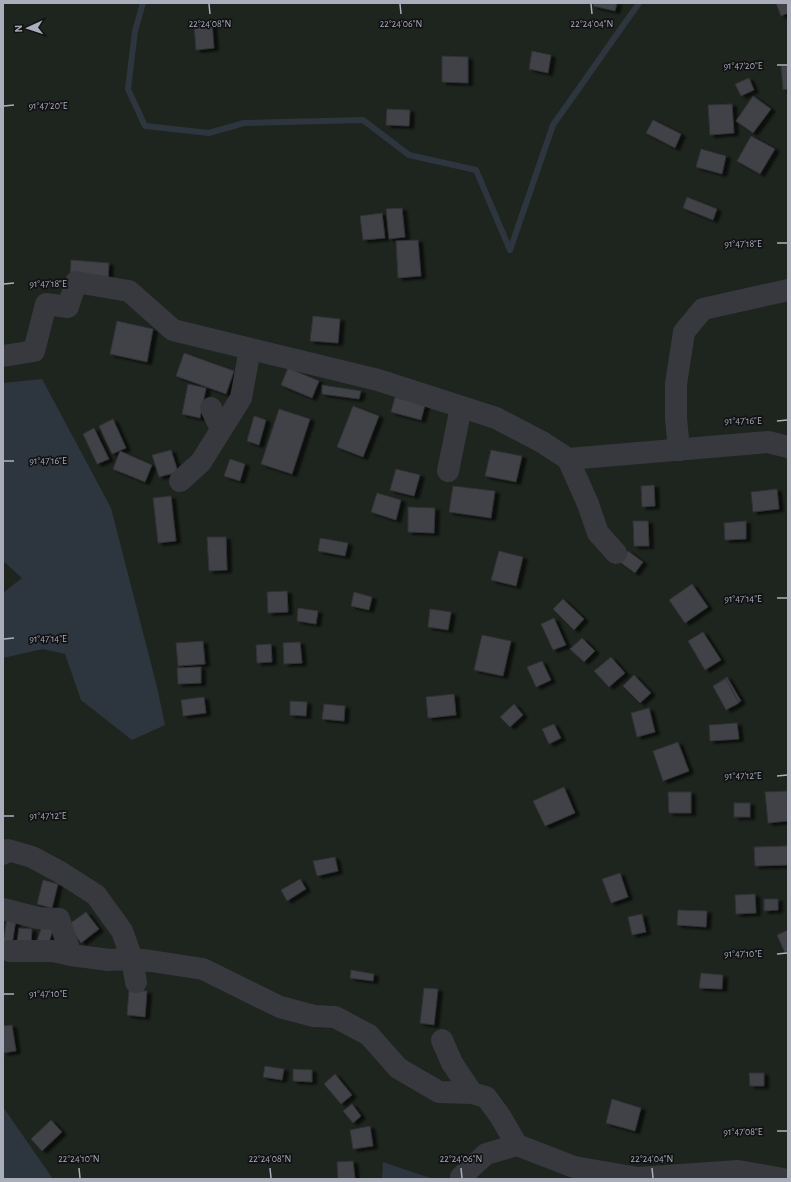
<svg xmlns="http://www.w3.org/2000/svg" width="791" height="1182" font-family="'Alegreya Sans',sans-serif">
<style>
.green{fill:#1d251e}
.water{fill:#2d363e}
.lines{fill:none;stroke-linecap:round;stroke-linejoin:round}
.stream{stroke:#2d363e;stroke-width:6}
.building{fill:#414247;stroke:#313136;filter:url(#shadow)}
.minor{stroke:#38393f;stroke-width:22}
.ticks{fill:none;stroke:#a9aeba;stroke-width:1.5}
.ticks-label{font-size:10px;text-anchor:middle;fill:#a9aeba;stroke:#121215;stroke-width:3.5;stroke-linejoin:round;paint-order:stroke}
</style>
<defs>
<filter id="shadow"><feDropShadow dx="4.5" dy="2.5" stdDeviation="1" flood-color="#0009"/></filter>
</defs>
<rect width="100%" height="100%" fill="#17171a"/>
<!-- green -->
<rect class="green" x="3" y="3" width="785" height="1176"/>
<!-- water -->
<g class="water">
<path d="M42 379 111 508 157 687 165 725 132 740 81 700 65 654 43 649 3 658V593L22 578 3 561V383Z"/>
<path d="M3 1107 53 1179H3Z"/>
<path d="M383 1162 433 1179H382Z"/>
</g>
<g class="lines">
<!-- stream -->
<path class="stream" d="M143 3 135 31 128 89 145 126 209 133 244 123 363 120 409 155 476 170 510 250 553 125 639 3"/>
</g>
<!-- building -->
<g class="building">
<path d="M594 3H617L615 11 593 6Z"/>
<path d="M776 3H788V13L781 16Z"/>
<path d="M212 23 214 48 196 50 194 24Z"/>
<path d="M532 51 551 55 548 73 529 69Z"/>
<path d="M442 56 468 57V83L442 82Z"/>
<path d="M781 66H788V89L783 90Z"/>
<path d="M749 78 754 90 741 96 735 84Z"/>
<path d="M753 96 771 109 753 133 736 121Z"/>
<path d="M732 104 734 133 710 135 708 105Z"/>
<path d="M387 109 410 110 409 126 386 125Z"/>
<path d="M653 120 681 134 675 148 646 133Z"/>
<path d="M751 136 775 149 760 174 737 161Z"/>
<path d="M701 149 726 156 722 174 696 167Z"/>
<path d="M687 197 717 209 713 220 683 208Z"/>
<path d="M402 208 405 237 389 239 386 209Z"/>
<path d="M382 213 385 238 363 240 360 216Z"/>
<path d="M418 240 421 276 398 278 396 241Z"/>
<path d="M71 260 109 263 108 280 70 276Z"/>
<path d="M313 316 340 319 338 343 310 341Z"/>
<path d="M117 321 153 329 147 362 110 354Z"/>
<path d="M184 353 234 371 226 394 176 376Z"/>
<path d="M288 368 319 381 312 398 281 385Z"/>
<path d="M188 384 206 388 200 418 182 414Z"/>
<path d="M322 385 361 391 359 399 322 394Z"/>
<path d="M395 397 425 405 421 420 391 412Z"/>
<path d="M353 406 379 416 363 457 337 447Z"/>
<path d="M279 409 310 419 292 474 261 464Z"/>
<path d="M254 416 266 420 259 445 247 441Z"/>
<path d="M113 419 126 448 112 454 99 426Z"/>
<path d="M94 428 109 459 97 464 83 434Z"/>
<path d="M171 450 178 472 159 477 152 455Z"/>
<path d="M491 450 522 456 516 482 485 476Z"/>
<path d="M120 451 152 465 145 482 113 469Z"/>
<path d="M230 459 245 464 240 481 224 476Z"/>
<path d="M396 469 420 475 414 496 390 490Z"/>
<path d="M654 485 655 506 642 507 641 486Z"/>
<path d="M453 486 495 491 491 518 449 512Z"/>
<path d="M777 489 779 509 753 512 751 492Z"/>
<path d="M377 493 401 500 396 520 371 512Z"/>
<path d="M171 496 176 541 158 543 153 498Z"/>
<path d="M408 507 435 508 434 533 408 532Z"/>
<path d="M633 521H648L649 546H634Z"/>
<path d="M746 521V539L725 540 724 523Z"/>
<path d="M207 537H226L227 570 209 571Z"/>
<path d="M320 538 348 543 345 556 318 551Z"/>
<path d="M499 551 523 557 516 586 491 580Z"/>
<path d="M628 551 643 562 635 573 620 562Z"/>
<path d="M692 584 708 607 685 623 669 600Z"/>
<path d="M287 591 288 612 268 613 267 592Z"/>
<path d="M354 592 372 597 369 610 351 606Z"/>
<path d="M563 599 584 619 574 630 553 609Z"/>
<path d="M298 608 318 611 316 624 297 621Z"/>
<path d="M430 609 451 612 448 630 428 627Z"/>
<path d="M554 618 566 645 553 650 541 624Z"/>
<path d="M703 632 721 660 705 670 688 641Z"/>
<path d="M482 635 511 641 503 676 474 670Z"/>
<path d="M582 638 595 651 584 662 570 649Z"/>
<path d="M203 641 205 664 178 666 176 643Z"/>
<path d="M300 642 302 663 284 664 283 643Z"/>
<path d="M271 644 272 662 257 663 256 645Z"/>
<path d="M611 657 625 673 609 687 594 671Z"/>
<path d="M542 661 551 680 536 687 527 667Z"/>
<path d="M201 667V683L178 684 177 668Z"/>
<path d="M634 675 651 693 640 703 623 686Z"/>
<path d="M727 677 741 701 726 709 713 686Z"/>
<path d="M726 679 739 703 726 710 713 686Z"/>
<path d="M454 694 456 715 428 718 426 697Z"/>
<path d="M204 697 206 713 183 716 181 700Z"/>
<path d="M290 701 307 702 306 716 290 715Z"/>
<path d="M324 704 345 706 344 721 322 719Z"/>
<path d="M514 704 523 715 510 727 500 717Z"/>
<path d="M649 708 655 732 637 737 631 713Z"/>
<path d="M737 723 739 739 710 741 709 725Z"/>
<path d="M554 724 561 738 549 744 542 729Z"/>
<path d="M678 742 689 771 663 781 653 751Z"/>
<path d="M564 787 575 813 545 826 533 801Z"/>
<path d="M787 791 788 821 768 823 765 792Z"/>
<path d="M668 792H691V813H669Z"/>
<rect x="734" y="803" width="16" height="14"/>
<path d="M788 846V865L755 866 754 847Z"/>
<path d="M335 857 338 871 317 876 313 861Z"/>
<path d="M620 873 628 897 611 903 602 879Z"/>
<path d="M300 879 306 889 287 901 281 890Z"/>
<path d="M43 880 58 884 52 908 37 904Z"/>
<path d="M755 894 756 913 736 914 735 895Z"/>
<path d="M764 899H778V910L764 911Z"/>
<path d="M678 910 707 911 706 927 677 925Z"/>
<path d="M86 912 99 929 81 943 68 925Z"/>
<path d="M642 914 646 932 632 935 628 917Z"/>
<path d="M7 918 16 919 12 945 3 943Z"/>
<path d="M43 923 54 927 48 945 37 941Z"/>
<path d="M19 928 32 929 31 943 17 942Z"/>
<path d="M788 930V951L785 953 777 935Z"/>
<path d="M351 970 374 974 373 981 350 978Z"/>
<path d="M701 973 723 975 722 989 699 988Z"/>
<path d="M424 988 438 989 434 1025 420 1023Z"/>
<path d="M129 990 147 991 145 1017 127 1015Z"/>
<path d="M12 1025 16 1051 3 1053V1026Z"/>
<path d="M265 1066 284 1069 282 1080 263 1077Z"/>
<path d="M293 1069 312 1070V1082L293 1081Z"/>
<path d="M749 1073H764V1086H750Z"/>
<path d="M335 1074 352 1095 341 1104 324 1084Z"/>
<path d="M612 1099 641 1108 635 1131 606 1123Z"/>
<path d="M352 1104 361 1116 353 1123 343 1111Z"/>
<path d="M51 1120 62 1132 42 1151 31 1139Z"/>
<path d="M370 1126 373 1146 353 1149 350 1130Z"/>
<path d="M353 1161 355 1179H338L337 1162Z"/>
</g>
<g class="lines">
<!-- minor -->
<g class="minor">
<path d="M3 356 34 351 46 304 68 307 76 282 129 291 173 330 378 380 496 418 542 442 568 459 768 442 788 447"/>
<path d="M211 408 221 429"/>
<path d="M679 450 676 418V384L684 332 703 309 788 290"/>
<path d="M568 459 588 504 598 533 616 553"/>
<path d="M448 471 461 407"/>
<path d="M180 481 201 462 241 398 250 349"/>
<path d="M3 854 8 850 32 857 60 872 96 895 122 931 132 959 136 982"/>
<path d="M3 909 38 918 59 919 71 955"/>
<path d="M10 951H53L71 955 109 960 132 959 151 961 203 969 280 1007 314 1016 335 1017 369 1035 398 1068 439 1092 472 1093"/>
<path d="M442 1040 452 1063 472 1093 486 1097 500 1116 517 1145 574 1167 638 1178 738 1171 783 1179"/>
<path d="M461 1179V1177L486 1154 517 1145"/>
</g>
</g>
<!-- ticks -->
<path class="ticks" d="M209 4 210 14M400 4 401 14M591 4 592 14M777 65H787M4 106 14 105M777 243H787M4 284 14 283M777 421 787 420M4 461H14M777 598H787M4 639 14 638M777 776 787 775M4 816H14M777 954 787 953M4 994H14M777 1131H787M79 1168 80 1178M270 1168 271 1178M461 1168 462 1178M652 1168 653 1178"/>
<g class="ticks-label">
<text x="210" y="27">22°24'08"N</text>
<text x="401" y="27">22°24'06"N</text>
<text x="592" y="27">22°24'04"N</text>
<text x="743" y="69">91°47'20"E</text>
<text x="48" y="109">91°47'20"E</text>
<text x="743" y="247">91°47'18"E</text>
<text x="48" y="287">91°47'18"E</text>
<text x="743" y="424">91°47'16"E</text>
<text x="48" y="464">91°47'16"E</text>
<text x="743" y="602">91°47'14"E</text>
<text x="48" y="642">91°47'14"E</text>
<text x="743" y="779">91°47'12"E</text>
<text x="48" y="819">91°47'12"E</text>
<text x="743" y="957">91°47'10"E</text>
<text x="48" y="997">91°47'10"E</text>
<text x="743" y="1135">91°47'08"E</text>
<text x="79" y="1162">22°24'10"N</text>
<text x="270" y="1162">22°24'08"N</text>
<text x="461" y="1162">22°24'06"N</text>
<text x="652" y="1162">22°24'04"N</text>
</g>
<!-- border -->
<rect width="791" height="1182" fill="none" stroke="#a9aeba" stroke-width="8"/>
<!-- north arrow -->
<g transform="translate(28 28) rotate(267)" stroke="#121215" stroke-width="3" paint-order="stroke">
<path d="M0-3L7 15L0 10L-7 15Z" fill="#a9aeba"/>
<text y="-6" font-size="11" font-weight="bold" text-anchor="middle" fill="#a9aeba">N</text>
</g>
</svg>
